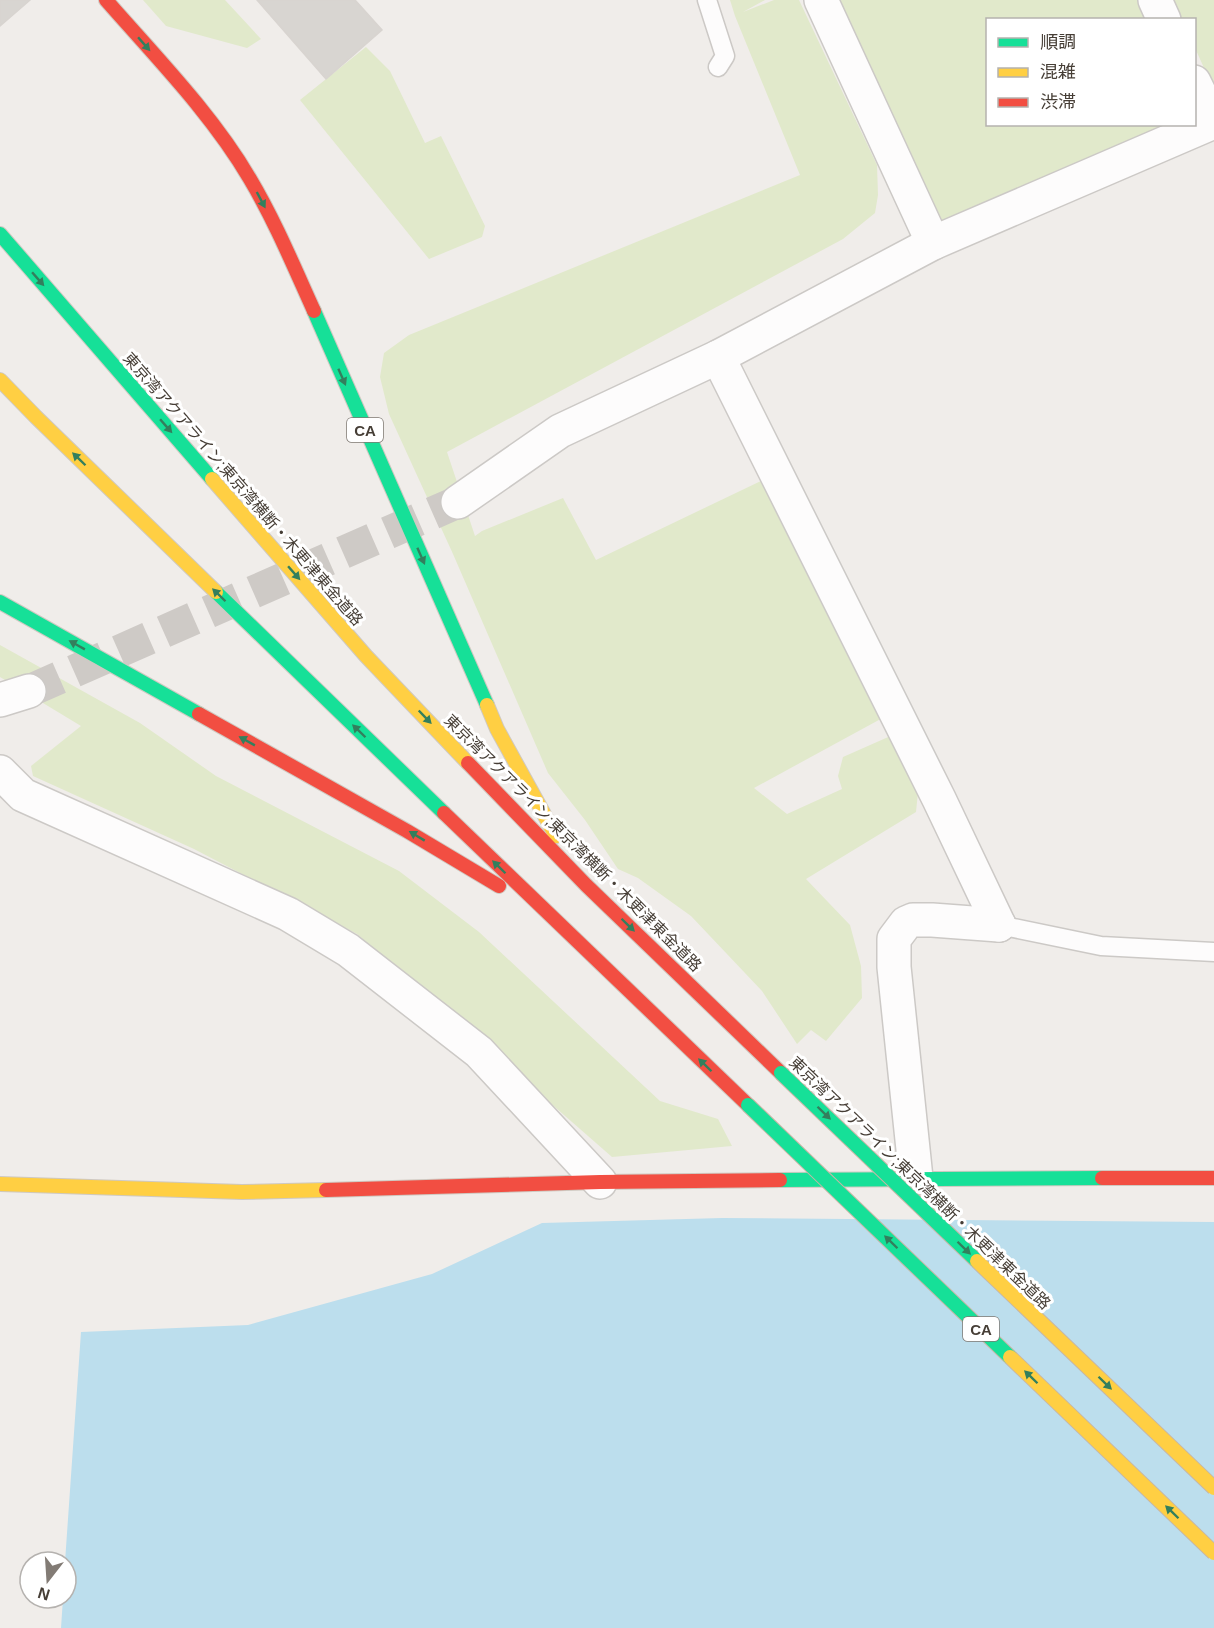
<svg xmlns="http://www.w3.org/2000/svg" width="1214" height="1628" font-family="Arial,'Noto Sans JP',sans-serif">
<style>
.green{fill:#e1e9cb}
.water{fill:#bcdeed}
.building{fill:#d8d5d1;stroke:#d8d4d0;stroke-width:1.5}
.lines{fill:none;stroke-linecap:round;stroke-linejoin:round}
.street-tunnel{stroke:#cecac6;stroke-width:33;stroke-dasharray:33 16;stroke-linecap:butt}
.lane-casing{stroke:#ccc9c6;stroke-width:21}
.street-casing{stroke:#ccc9c6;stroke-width:36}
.fast-casing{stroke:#cfc9c1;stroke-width:16}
.slow-casing{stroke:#cfc9c1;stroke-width:16}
.jam-casing{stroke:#cfc9c1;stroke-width:16}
.lane{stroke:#fdfcfc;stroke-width:18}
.street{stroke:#fdfcfc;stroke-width:33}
.fast{stroke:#16e098;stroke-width:14}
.slow{stroke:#ffcf43;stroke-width:14}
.jam{stroke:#f24e42;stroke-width:14}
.fast-bridge-casing{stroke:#c7b7a6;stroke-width:16;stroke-linecap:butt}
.slow-bridge-casing{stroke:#c7b7a6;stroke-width:16;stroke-linecap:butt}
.fast-bridge{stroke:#16e098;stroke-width:14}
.slow-bridge{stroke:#ffcf43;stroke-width:14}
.oneway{fill:#337f5d}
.labels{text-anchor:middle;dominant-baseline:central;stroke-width:6;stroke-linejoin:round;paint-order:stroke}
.shield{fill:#fff;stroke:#7e7872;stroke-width:1.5}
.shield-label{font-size:15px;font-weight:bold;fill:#463e36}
.street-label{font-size:16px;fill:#463e36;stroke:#fff}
</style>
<rect width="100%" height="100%" fill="#f0edea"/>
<!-- green -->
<g class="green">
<path d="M143 0H225L261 39 247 48 166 26Z"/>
<path d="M730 0H765L743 12 774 0H799L877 165 878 195 875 213 843 239 447 452 475 536 482 531 563 498 596 560 767 478 888 715 754 788 787 814 842 789 838 776 843 757 895 734 919 782 916 812 806 879 850 925 861 966 862 998 826 1041 811 1030 797 1044 762 991 691 916 638 878 618 869 585 820 548 773 453 554 389 414 380 377 384 353 409 335 800 175 735 16Z"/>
<path d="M839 0H1143L1153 19 988 20V124L1179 125 945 227Z"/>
<path d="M1172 0H1214V90L1195 48 1194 20 1181 19Z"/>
<path d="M366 47 390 71 425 143 441 136 485 226 482 237 429 259 300 100Z"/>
<path d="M0 645 140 723 216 776 399 871 479 932 660 1101 718 1119 732 1146 612 1157 357 934 194 849 33 776 31 766 81 726 0 677Z"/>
</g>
<!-- water -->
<path class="water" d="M722 1218 1214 1222V1628H61L63 1598H66L65 1562 81 1332 248 1325 432 1274 542 1223Z"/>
<!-- building -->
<g class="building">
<path d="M0 0H30L0 26Z"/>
<path d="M257 0H355L382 30 326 79Z"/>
</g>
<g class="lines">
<!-- street-tunnel -->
<path class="street-tunnel" d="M29 691 458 502"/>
<!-- lane casing -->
<g class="lane-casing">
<g id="lane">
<path d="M707 0 725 56 718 67"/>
<path d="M999 925 1101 946 1214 952"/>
</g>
</g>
<!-- street casing -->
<g class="street-casing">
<g id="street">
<path d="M821 0 933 243"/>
<path d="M1155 0 1164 20"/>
<path d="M1194 82 1214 123"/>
<path d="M718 357 939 799 999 925"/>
<path d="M458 502 560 431 718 357 933 243 1214 122"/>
<path d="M0 700 29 691"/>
<path d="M0 772 23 795 288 914 348 950 479 1052 600 1182"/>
<path d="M916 1178 894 967V939L906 923 913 920H932L999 925"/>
</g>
</g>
<!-- fast casing -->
<g class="fast-casing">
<g id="fast">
<path d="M0 234 212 479"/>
<path d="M314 311 487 705"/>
<path d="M216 592 444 813"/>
<path d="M0 602 199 714"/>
<path d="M780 1180 1102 1178"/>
</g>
</g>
<!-- slow casing -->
<g class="slow-casing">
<g id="slow">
<path d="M0 380 36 417 216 592"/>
<path d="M212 479 366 656 468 763"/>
<path d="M487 705 497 729 556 836"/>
<path d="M0 1184 242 1192 326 1190"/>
</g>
</g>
<!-- jam casing -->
<g class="jam-casing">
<g id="jam">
<path d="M106 0C155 56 212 114 250 179 275 221 294 267 314 311"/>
<path d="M199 714 407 831 499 886"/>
<path d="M468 763 586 885 781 1073"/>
<path d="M444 813 748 1105"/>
<path d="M1102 1178H1214"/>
<path d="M326 1190 600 1182 780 1180"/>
</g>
</g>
<!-- lane -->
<use href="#lane" class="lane"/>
<!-- street -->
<use href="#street" class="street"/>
<!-- fast -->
<use href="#fast" class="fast"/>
<!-- slow -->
<use href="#slow" class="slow"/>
<!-- jam -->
<use href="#jam" class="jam"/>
<!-- fast-bridge casing -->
<g class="fast-bridge-casing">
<g id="fast-bridge">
<path d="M781 1073 977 1261"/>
<path d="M748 1105 1010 1357"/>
</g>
</g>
<!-- slow-bridge casing -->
<g class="slow-bridge-casing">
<g id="slow-bridge">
<path d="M977 1261 1214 1488"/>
<path d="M1010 1357 1214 1553"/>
</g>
</g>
<!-- fast-bridge -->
<use href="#fast-bridge" class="fast-bridge"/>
<!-- slow-bridge -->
<use href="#slow-bridge" class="slow-bridge"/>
</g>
<!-- one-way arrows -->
<defs><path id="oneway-solid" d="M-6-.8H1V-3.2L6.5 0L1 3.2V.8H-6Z" transform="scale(1.5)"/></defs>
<g class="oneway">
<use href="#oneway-solid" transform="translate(144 44) rotate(49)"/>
<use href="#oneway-solid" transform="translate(261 200) rotate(62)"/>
<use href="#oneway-solid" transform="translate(38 279) rotate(49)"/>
<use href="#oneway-solid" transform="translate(342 377) rotate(66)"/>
<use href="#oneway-solid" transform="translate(166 426) rotate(49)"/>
<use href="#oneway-solid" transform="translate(79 459) rotate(-136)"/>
<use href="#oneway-solid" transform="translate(421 556) rotate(66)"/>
<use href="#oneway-solid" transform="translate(294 573) rotate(49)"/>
<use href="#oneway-solid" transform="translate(219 595) rotate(-136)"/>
<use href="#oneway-solid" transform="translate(77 645) rotate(-151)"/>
<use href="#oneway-solid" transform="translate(425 717) rotate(46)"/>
<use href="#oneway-solid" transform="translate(359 731) rotate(-136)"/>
<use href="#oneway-solid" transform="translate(247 741) rotate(-151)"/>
<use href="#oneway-solid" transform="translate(417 836) rotate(-149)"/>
<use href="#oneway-solid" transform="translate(499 867) rotate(-136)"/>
<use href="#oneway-solid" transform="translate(628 925) rotate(44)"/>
<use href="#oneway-solid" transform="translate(705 1065) rotate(-136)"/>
<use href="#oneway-solid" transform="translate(824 1113) rotate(44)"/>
<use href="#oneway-solid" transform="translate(891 1242) rotate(-136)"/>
<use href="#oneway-solid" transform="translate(964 1248) rotate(44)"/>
<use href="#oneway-solid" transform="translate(1031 1377) rotate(-136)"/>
<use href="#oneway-solid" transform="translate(1105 1383) rotate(44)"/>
<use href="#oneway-solid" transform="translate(1172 1512) rotate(-136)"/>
</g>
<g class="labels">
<!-- shield labels -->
<g class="shield">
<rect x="347" y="418" width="36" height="24" rx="4.5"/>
<rect x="963" y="1317" width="36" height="24" rx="4.5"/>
</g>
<g class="shield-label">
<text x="365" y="430">CA</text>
<text x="981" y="1329">CA</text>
</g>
<!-- street labels -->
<g class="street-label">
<text transform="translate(243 489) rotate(49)">東京湾アクアライン;東京湾横断・木更津東金道路</text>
<text transform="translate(573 843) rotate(45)">東京湾アクアライン;東京湾横断・木更津東金道路</text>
<text transform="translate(920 1183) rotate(44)">東京湾アクアライン;東京湾横断・木更津東金道路</text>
</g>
</g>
<!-- legend -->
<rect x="986" y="18" width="210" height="108" fill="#ffffff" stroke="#b5b2af" stroke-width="1.5"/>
<rect x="998" y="38" width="30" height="9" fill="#16e098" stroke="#b5b2af" stroke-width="1.5"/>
<text x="1040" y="48" font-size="18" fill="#463e36">順調</text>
<rect x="998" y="68" width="30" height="9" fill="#ffcf43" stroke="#b5b2af" stroke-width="1.5"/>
<text x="1040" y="78" font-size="18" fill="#463e36">混雑</text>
<rect x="998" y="98" width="30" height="9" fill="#f24e42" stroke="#b5b2af" stroke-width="1.5"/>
<text x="1040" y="108" font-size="18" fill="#463e36">渋滞</text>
<!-- north arrow -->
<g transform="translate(48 1580) rotate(197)"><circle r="28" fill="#ffffff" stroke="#b5b2af" stroke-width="1.5"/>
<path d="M0-4.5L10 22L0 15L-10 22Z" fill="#827b75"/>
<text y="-9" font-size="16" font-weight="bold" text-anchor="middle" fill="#463e36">N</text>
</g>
</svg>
